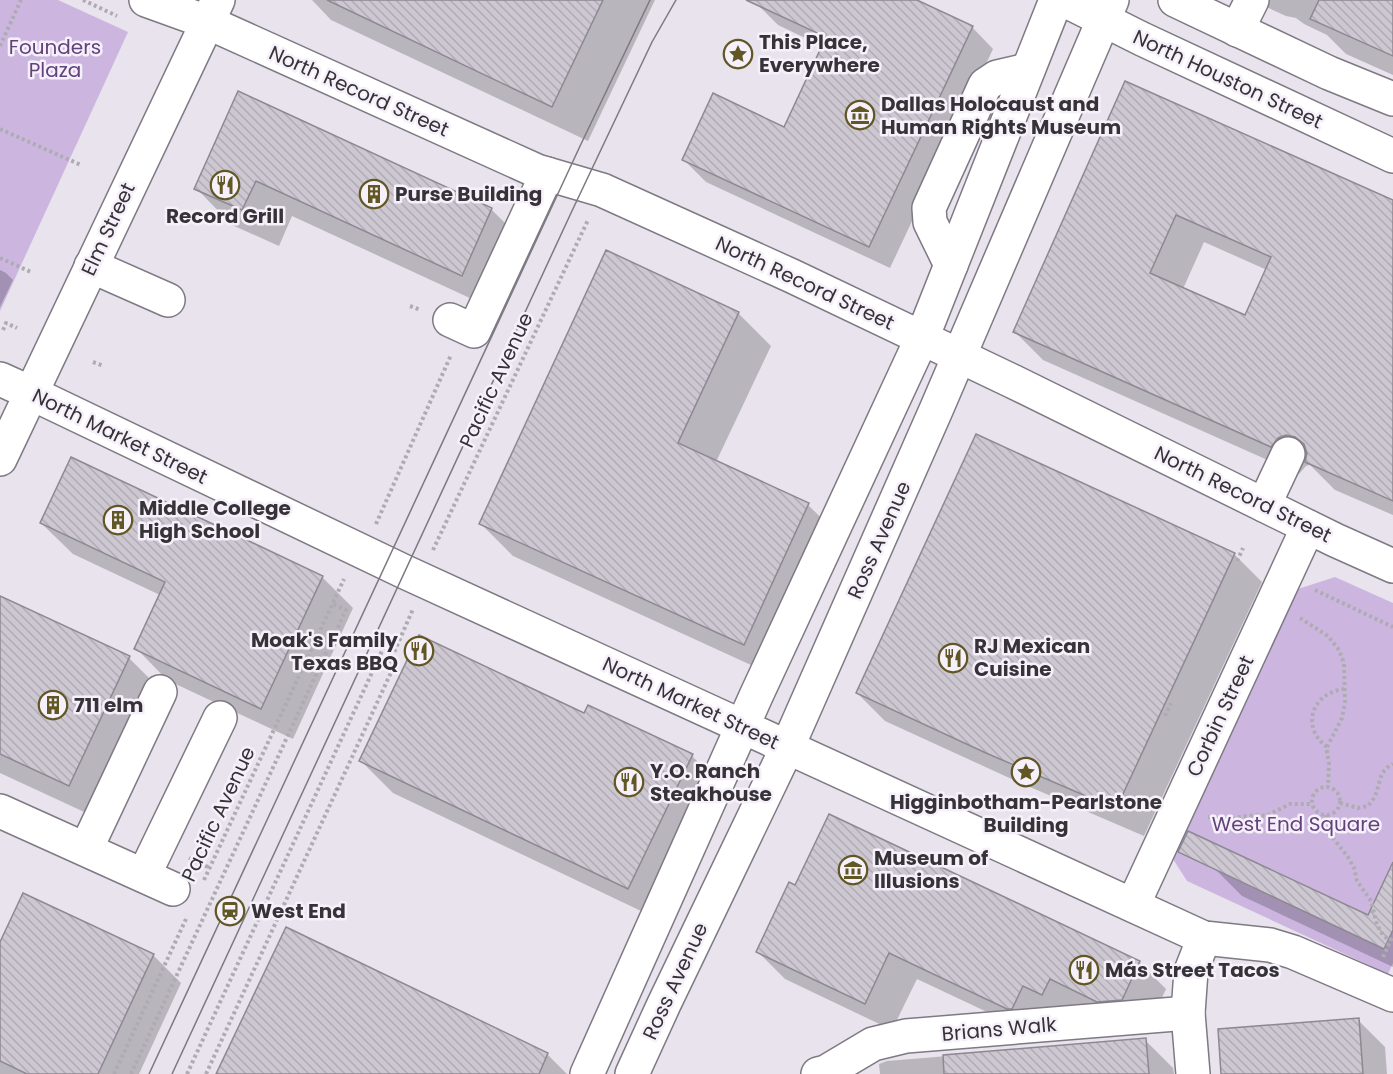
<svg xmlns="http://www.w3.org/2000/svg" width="1393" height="1074" font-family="Poppins,sans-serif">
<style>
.green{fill:#ccb6e0}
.shadow{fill:#0003;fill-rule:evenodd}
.building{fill:url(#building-back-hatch);stroke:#8d8891;stroke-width:1.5;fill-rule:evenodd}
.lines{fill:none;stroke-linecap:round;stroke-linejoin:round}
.minor-casing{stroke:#7e7983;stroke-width:36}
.major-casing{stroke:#7e7983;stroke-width:36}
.path{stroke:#afabb3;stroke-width:4;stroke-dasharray:3 3;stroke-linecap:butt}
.minor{stroke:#fff;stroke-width:33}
.major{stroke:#fff;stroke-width:33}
.tram{stroke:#7c7980;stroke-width:1.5}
.labels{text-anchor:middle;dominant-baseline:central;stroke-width:5;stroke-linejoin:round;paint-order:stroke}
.poi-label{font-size:20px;font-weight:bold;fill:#353337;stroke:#f6f0fb;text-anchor:start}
.park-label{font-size:20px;fill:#63427c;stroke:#f6f0fb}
.street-label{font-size:20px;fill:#353337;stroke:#f6f0fb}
</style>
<defs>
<pattern id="building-back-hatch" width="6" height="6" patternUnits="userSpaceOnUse" patternTransform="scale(1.5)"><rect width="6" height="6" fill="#ccc7d1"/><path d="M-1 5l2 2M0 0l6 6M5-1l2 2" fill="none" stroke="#b0abb4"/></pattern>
</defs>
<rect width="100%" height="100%" fill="#e8e3ed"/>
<!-- green -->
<g class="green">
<path d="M0 0H58L128 32 0 311Z"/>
<path d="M1335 577 1393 603V963L1388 974 1187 881 1173 859 1298 589Z"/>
</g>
<!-- shadow -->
<g class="shadow">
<path d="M312 0H655L588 141 331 20Z"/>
<path d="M758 0H913L972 27 993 49 890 268 706 182 684 160 785 129 824 47 778 25 757 4Z"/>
<path d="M1251 0H1393V75L1346 54 1327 35 1304 24 1296 18 1286 16Z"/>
<path d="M1126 83 1393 202V515L1335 490 1310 465 1306 466 1299 474 1043 360 1015 332ZM1204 242 1267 270 1245 317 1183 289Z"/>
<path d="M239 93 492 210 528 246 498 311 292 216 279 246 232 225 196 188Z"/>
<path d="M0 270 6 273 13 280 0 307Z"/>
<path d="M738 313 771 346 716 462 808 505 841 537 777 677 513 556 481 524Z"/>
<path d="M41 523 322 577 353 608 293 739 167 680 136 648 160 595 73 554Z"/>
<path d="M1234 554 1262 582 1144 836 1016 781 885 721 857 693Z"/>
<path d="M0 597 129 658 167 696 108 823 0 773Z"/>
<path d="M585 715 692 756 724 788 660 920 393 793 361 761Z"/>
<path d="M1393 866V967L1242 896 1214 868 1369 917Z"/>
<path d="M789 884 1139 962 1166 989 1149 1026 1036 1035 917 979 892 1030 785 979 758 952Z"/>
<path d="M0 945 153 955 181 983 139 1074H0Z"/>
<path d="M1358 1020 1385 1047 1387 1074H1223Z"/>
<path d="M1145 1040 1173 1068 1174 1074H880L879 1064 887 1061Z"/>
<path d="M547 1054 567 1074H218Z"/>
</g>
<!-- building -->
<g class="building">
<path d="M327 0H603L552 107Z"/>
<path d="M746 0H917L973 26 869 247 682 160 713 93 784 127 826 37Z"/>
<path d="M1319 0H1393V56L1310 19Z"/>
<path d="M1125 81 1393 200V501L1305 462 1307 453 1304 444 1295 437 1286 435 1278 438 1271 447 1013 332ZM1176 215 1271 257 1245 315 1150 273Z"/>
<path d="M238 91 492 208 462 276 256 181 242 210 194 189Z"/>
<path d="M606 250 739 312 678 443 809 503 744 645 479 524Z"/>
<path d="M976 434 1235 553 1116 809 986 753 856 693Z"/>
<path d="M71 457 323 576 261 709 134 649 165 582 40 523Z"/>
<path d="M0 596 130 656 69 786 0 754Z"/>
<path d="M419 635 584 713 588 705 693 754 628 889 359 761Z"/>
<path d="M829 814 1140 961 1122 1000 1097 1002 1050 979 1042 995 1023 986 1012 1009H1007L889 953 865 1004 756 952 789 882 795 885Z"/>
<path d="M1188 831 1368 915 1393 862V930L1384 949 1178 852Z"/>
<path d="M23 893 154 954 98 1074H27L0 1061V942Z"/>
<path d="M286 927 548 1053 539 1074H216Z"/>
<path d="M1359 1018 1363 1074H1221L1218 1029Z"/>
<path d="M1146 1038 1149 1074H944L943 1055Z"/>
</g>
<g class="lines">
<!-- minor casing -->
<g class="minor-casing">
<g id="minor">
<path d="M146 0 207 22 537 171 602 190 792 276 1012 381 1335 540 1393 566"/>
<path d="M1237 30 1252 0"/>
<path d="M951 265 930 222 929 208 985 85 997 77 1028 70"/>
<path d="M91 266 168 300"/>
<path d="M450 320 474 331 547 174"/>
<path d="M31 393 405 572 1204 938 1270 945 1293 952 1393 995"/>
<path d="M1264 505 1288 454"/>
<path d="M0 811 173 889"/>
<path d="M86 849 160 692"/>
<path d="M144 875 220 718"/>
<path d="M1133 905 1308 527"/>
<path d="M818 1074 826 1072 873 1044 906 1036 1188 1013"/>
<path d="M1193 1074 1188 1013 1191 971 1204 938"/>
</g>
</g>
<!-- major casing -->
<g class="major-casing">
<g id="major">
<path d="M1064 0 1142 39 1393 156"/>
<path d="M1175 0 1329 73 1393 99"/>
<path d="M0 379 31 393"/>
<path d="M0 459 218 0"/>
<path d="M587 1074 756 696 922 338 1056 0"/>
<path d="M632 1074 664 1004 787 748 936 410 1112 0"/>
</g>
</g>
<!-- path -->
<g class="path">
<path d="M83 0 117 16"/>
<path d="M0 46 21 0"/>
<path d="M0 129 81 165"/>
<path d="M0 258 31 272"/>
<path d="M410 306 421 310"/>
<path d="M3 330 6 323 17 328"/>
<path d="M93 362 104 366"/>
<path d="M376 524 451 355"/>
<path d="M433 550 588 220"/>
<path d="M1237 561 1243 548"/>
<path d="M1315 590 1393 627"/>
<path d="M1300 618 1328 636 1339 650 1344 663 1345 702 1342 718 1327 747V753L1329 763 1328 787"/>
<path d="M1165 716 1171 703"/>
<path d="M1327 747C1300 727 1312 693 1344 689"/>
<circle cx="1326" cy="801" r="14"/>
<path d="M1340 803 1358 808 1368 806C1370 803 1372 801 1374 798 1381 785 1377 772 1393 764"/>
<path d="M1326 815 1329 833 1348 857 1354 868 1357 881 1371 901 1377 925 1383 935 1390 941"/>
<path d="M1208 817 1224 819 1256 815 1266 816 1290 804H1312"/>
<path d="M189 858 210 868"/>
<path d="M204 880 344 579"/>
<path d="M1383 957 1393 935"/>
<path d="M114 1074 186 919"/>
<path d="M131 1074 346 610 333 604"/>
<path d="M187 1074 387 640 398 645"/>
<path d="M206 1074 394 666 389 664 413 609"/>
</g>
<!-- minor -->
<use href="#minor" class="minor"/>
<!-- major -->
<use href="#major" class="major"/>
<!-- tram -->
<g class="tram">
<path d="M149 1074 581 144 650 0"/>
<path d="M172 1074 571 213 652 42 676 0"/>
</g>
</g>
<!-- icons -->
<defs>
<g id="sight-ring" transform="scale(1.5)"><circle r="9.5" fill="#f6f0fb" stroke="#615724" stroke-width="1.5"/><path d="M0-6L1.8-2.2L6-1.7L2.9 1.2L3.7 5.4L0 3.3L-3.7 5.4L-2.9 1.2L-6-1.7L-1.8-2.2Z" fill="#615724"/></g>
<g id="museum-ring" transform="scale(1.5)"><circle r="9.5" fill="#f6f0fb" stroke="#615724" stroke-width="1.5"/><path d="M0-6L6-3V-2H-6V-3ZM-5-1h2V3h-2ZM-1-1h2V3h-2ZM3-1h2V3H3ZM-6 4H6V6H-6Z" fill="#615724"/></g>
<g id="restaurant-ring" transform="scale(1.5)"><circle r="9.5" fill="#f6f0fb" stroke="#615724" stroke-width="1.5"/><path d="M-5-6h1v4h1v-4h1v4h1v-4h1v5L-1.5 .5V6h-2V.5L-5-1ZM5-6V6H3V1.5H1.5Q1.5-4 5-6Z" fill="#615724"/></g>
<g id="building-ring" transform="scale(1.5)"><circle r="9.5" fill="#f6f0fb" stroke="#615724" stroke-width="1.5"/><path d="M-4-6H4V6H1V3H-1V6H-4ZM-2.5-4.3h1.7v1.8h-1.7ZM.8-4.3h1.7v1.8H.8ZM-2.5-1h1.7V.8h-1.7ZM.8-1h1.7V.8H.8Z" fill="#615724"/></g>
<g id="station-ring" transform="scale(1.5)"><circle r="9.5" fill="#f6f0fb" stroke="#615724" stroke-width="1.5"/><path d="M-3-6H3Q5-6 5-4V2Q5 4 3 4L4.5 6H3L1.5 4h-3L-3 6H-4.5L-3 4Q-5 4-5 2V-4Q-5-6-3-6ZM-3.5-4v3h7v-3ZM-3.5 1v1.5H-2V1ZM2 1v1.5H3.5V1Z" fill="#615724"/></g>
</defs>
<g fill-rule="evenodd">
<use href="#sight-ring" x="738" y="54"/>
<use href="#museum-ring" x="860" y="115"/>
<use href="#restaurant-ring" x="225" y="185"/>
<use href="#building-ring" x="374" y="194"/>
<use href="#building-ring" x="118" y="520"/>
<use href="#restaurant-ring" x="419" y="651"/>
<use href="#restaurant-ring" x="953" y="658"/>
<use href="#building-ring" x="53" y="705"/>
<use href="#sight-ring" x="1026" y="772"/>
<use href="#restaurant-ring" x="629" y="782"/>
<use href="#museum-ring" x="853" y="870"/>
<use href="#station-ring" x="230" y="911"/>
<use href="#restaurant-ring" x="1084" y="970"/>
</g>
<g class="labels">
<!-- poi labels -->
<g class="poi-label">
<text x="759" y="42">This Place,<tspan x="759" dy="23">Everywhere</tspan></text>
<text x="881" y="104">Dallas Holocaust and<tspan x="881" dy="23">Human Rights Museum</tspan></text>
<text x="395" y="194">Purse Building</text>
<text x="225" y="216" text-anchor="middle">Record Grill</text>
<text x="139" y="508">Middle College<tspan x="139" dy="23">High School</tspan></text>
<text x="398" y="640" text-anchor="end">Moak's Family<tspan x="398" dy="23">Texas BBQ</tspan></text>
<text x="974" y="646">RJ Mexican<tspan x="974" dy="23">Cuisine</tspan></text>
<text x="74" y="705">711 elm</text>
<text x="650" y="771">Y.O. Ranch<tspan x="650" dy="23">Steakhouse</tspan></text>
<text x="1026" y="802" text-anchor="middle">Higginbotham-Pearlstone<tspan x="1026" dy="23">Building</tspan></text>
<text x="874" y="858">Museum of<tspan x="874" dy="23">Illusions</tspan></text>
<text x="251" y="911">West End</text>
<text x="1105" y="970">Más Street Tacos</text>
</g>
<!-- park labels -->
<g class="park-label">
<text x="55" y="47">Founders<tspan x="55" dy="23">Plaza</tspan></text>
<text x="1296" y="824">West End Square</text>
</g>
<!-- street labels -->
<g class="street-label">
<text transform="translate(1228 79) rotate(25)">North Houston Street</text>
<text transform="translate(359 91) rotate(24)">North Record Street</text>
<text transform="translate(108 229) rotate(-65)">Elm Street</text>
<text transform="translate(805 283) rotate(25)">North Record Street</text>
<text transform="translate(496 380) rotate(-65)">Pacific Avenue</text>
<text transform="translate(120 436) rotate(26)">North Market Street</text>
<text transform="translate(1243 494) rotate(26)">North Record Street</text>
<text transform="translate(879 540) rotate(-66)">Ross Avenue</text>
<text transform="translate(691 703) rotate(25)">North Market Street</text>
<text transform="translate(1220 716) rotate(-65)">Corbin Street</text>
<text transform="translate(218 814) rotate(-65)">Pacific Avenue</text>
<text transform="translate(675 981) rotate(-65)">Ross Avenue</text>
<text transform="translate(999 1029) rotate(-5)">Brians Walk</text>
</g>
</g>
</svg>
